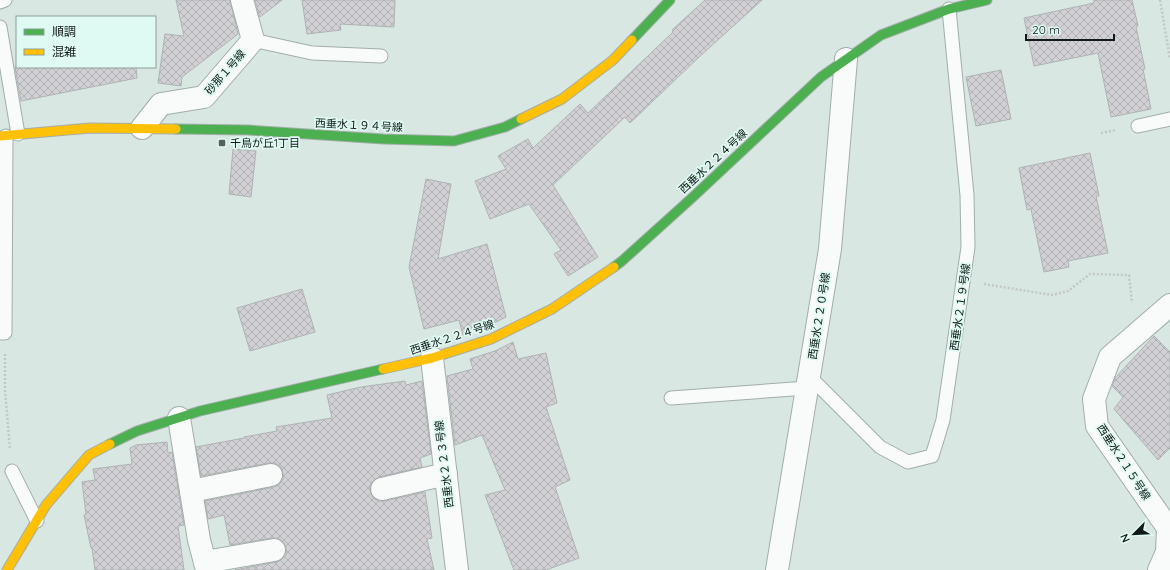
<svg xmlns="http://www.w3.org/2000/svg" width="1170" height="570" font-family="Quicksand,'Noto Sans JP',sans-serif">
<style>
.building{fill:url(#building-cross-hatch);stroke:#afb2b3}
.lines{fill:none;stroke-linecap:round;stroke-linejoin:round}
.lane-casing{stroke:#a2adaa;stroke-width:15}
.street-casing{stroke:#a2adaa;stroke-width:24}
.fast-casing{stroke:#a2adaa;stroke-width:11}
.slow-casing{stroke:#a2adaa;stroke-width:11}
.path{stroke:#c3c7c6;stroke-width:2.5;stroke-dasharray:2 2;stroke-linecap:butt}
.lane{stroke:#f9fbfb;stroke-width:13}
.street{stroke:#f9fbfb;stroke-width:22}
.fast{stroke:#4caf50;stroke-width:9}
.slow{stroke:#ffc107;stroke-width:9}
.poi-dot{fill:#56615e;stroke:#dffaf2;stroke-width:1.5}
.labels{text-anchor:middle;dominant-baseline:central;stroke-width:3.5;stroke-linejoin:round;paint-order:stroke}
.street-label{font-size:11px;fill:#101917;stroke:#dffaf2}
.poi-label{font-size:11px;fill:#101917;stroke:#dffaf2;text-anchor:start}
</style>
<defs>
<pattern id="building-cross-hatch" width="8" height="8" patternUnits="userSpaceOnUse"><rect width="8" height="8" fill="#d1d0d5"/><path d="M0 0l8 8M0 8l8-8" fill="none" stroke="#b2b2b6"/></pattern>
</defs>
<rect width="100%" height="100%" fill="#d8e7e2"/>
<!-- building -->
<g class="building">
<path d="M176 0H230L238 34 182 77 181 86 158 83 165 34 184 36Z"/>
<path d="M255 0H282L260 17Z"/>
<path d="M302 0H395L394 27 340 24 341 30 307 34Z"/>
<path d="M705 0H762L698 58 630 123 625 117 553 185 598 257 568 276 554 254 561 250 529 204 490 219 475 181 506 169 498 156 528 139 533 148 580 104 588 113 673 32 672 30Z"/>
<path d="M1094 0H1132L1138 26 1136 27 1145 69H1143L1151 109 1111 117 1098 53 1034 66 1024 18 1094 3Z"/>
<path d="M15 67H136L137 78 21 101Z"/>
<path d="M1001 70 1011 119 976 126 966 77Z"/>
<path d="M233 149 256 151 251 197 229 194Z"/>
<path d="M1090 153 1099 196H1096L1108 253 1068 261 1069 267 1044 272 1031 209 1027 210 1019 168Z"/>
<path d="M426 179 451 184 438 259 487 244 506 317 486 327 463 335 459 320 424 329 409 267Z"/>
<path d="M302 289 315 332 250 351 237 308Z"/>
<path d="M1154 336 1170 352V448L1158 460 1114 409 1123 397 1112 386 1115 378Z"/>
<path d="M513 342 518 359 546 353 557 403 546 407 570 480 555 487 579 558 546 570H514L485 495 505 490 482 435 455 445 447 376 473 369 470 359 495 351Z"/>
<path d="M405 381 406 385 422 381 431 454 420 458 422 467 379 477 374 480 370 485V491L373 498 379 501H384L425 492 432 538 427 539 434 570H235L277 562 282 559 286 555V547L283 542 278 538H272L230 545 224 515 208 519 205 501 274 487 279 485 283 479V472L281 467 275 463H269L201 476 196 447 244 438V437L277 431 276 427 332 418 327 395 361 387Z"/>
<path d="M167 442 168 453 172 452 184 525 178 526 184 570H95L92 548H91L84 515 86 514 82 482 95 480 93 469 132 464 130 448 136 445Z"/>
</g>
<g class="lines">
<!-- lane casing -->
<g class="lane-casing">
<g id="lane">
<path d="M0 2 5 0"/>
<path d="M0 27 18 134"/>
<path d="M253 40 312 53 381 56"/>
<path d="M1138 126 1170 119"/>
<path d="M0 333H5L6 136"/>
<path d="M809 376 880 447 908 462 932 456 943 420 968 247 967 195 949 9"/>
<path d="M671 398 807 388"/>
<path d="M12 471 37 521"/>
</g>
</g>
<!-- street casing -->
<g class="street-casing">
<g id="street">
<path d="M142 128 161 104 204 97 253 40 242 0"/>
<path d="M432 358 457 570"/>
<path d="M179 418 199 540 207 570"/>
<path d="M382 489 446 474"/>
<path d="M191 491 271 475"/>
<path d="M205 562 274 550"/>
<path d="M777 570 830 249 846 59"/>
<path d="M1159 570 1167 552 1168 528 1097 426 1094 399 1110 357 1170 305"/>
</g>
</g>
<!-- fast casing -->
<g class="fast-casing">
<g id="fast">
<path d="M632 40 670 0"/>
<path d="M176 129 248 130 383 139 454 141 505 127 521 119"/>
<path d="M614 267 622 261 694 196 821 77 881 35 949 9 987 0"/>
<path d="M110 444 137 431 200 411 383 369"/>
</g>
</g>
<!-- slow casing -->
<g class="slow-casing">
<g id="slow">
<path d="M521 119 562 99 613 60 632 40"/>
<path d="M0 136 90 128 176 129"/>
<path d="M383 369 432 358 491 339 552 309 614 267"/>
<path d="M7 570 46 505 89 455 110 444"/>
</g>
</g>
<!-- path -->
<g class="path">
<path d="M1160 0 1170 59"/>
<path d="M1101 133 1116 130"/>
<path d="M984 284 1052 295 1068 291 1090 274 1129 275 1132 303"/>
<path d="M5 354V390L10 449"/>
</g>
<!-- lane -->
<use href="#lane" class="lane"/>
<!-- street -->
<use href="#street" class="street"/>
<!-- fast -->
<use href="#fast" class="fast"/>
<!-- slow -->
<use href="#slow" class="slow"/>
</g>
<!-- markers -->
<rect class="poi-dot" x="218" y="139" width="8" height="8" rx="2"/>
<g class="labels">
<!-- street labels -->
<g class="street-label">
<text transform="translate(225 72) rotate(-49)">砂那１号線</text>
<text transform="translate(359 125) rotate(3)">西垂水１９４号線</text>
<text transform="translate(713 161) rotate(-43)">西垂水２２４号線</text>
<text transform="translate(960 307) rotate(-82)">西垂水２１９号線</text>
<text transform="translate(819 316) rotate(-81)">西垂水２２０号線</text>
<text transform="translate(452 337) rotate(-18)">西垂水２２４号線</text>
<text transform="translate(1124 462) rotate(57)">西垂水２１５号線</text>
<text transform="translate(444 464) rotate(-97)">西垂水２２３号線</text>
</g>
<!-- poi labels -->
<g class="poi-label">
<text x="230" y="143">千鳥が丘1丁目</text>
</g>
</g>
<!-- legend -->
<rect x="16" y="16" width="140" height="52" fill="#dffaf2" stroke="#8ca09a"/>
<rect x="24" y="29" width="20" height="6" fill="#4caf50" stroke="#8ca09a"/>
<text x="52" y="36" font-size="12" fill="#101917">順調</text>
<rect x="24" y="49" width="20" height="6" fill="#ffc107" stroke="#8ca09a"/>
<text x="52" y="56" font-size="12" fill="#101917">混雑</text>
<!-- north arrow -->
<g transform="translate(1134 534) rotate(246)" stroke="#dffaf2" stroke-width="3" paint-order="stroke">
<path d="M0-3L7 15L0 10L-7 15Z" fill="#101917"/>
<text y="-6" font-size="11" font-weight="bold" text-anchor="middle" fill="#101917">N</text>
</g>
<!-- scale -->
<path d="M1026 34v6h88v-6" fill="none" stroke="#101917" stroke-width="2"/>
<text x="1032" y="34" font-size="12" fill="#101917" stroke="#dffaf2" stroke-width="3" paint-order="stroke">20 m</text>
</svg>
